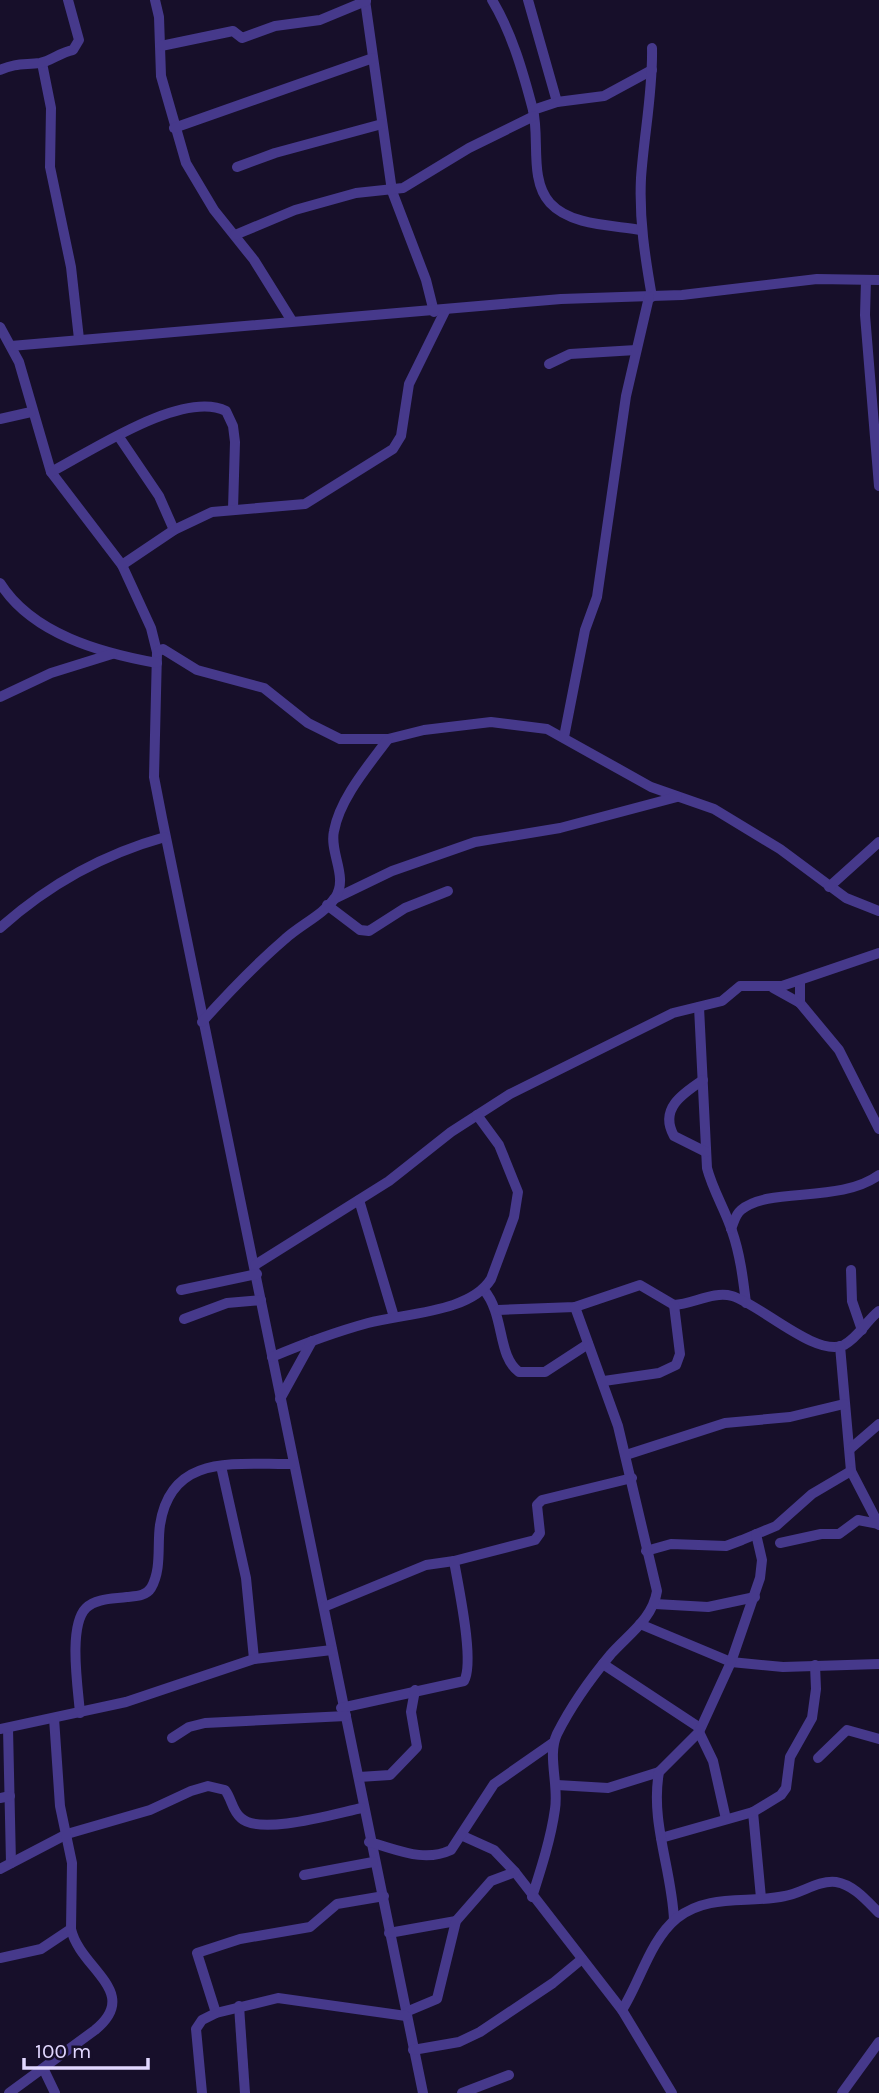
<svg xmlns="http://www.w3.org/2000/svg" width="879" height="2093" font-family="Karla,sans-serif">
<style>
.lines{fill:none;stroke-linecap:round;stroke-linejoin:round}
.street{stroke:#46398b;stroke-width:10}
</style>
<rect width="100%" height="100%" fill="#170f2a"/>
<g class="lines">
<!-- street -->
<g class="street">
<path d="M155 0 159 17 161 76 186 163 214 210 254 260 292 321"/>
<path d="M365 0 392 191 426 280 434 312"/>
<path d="M492 0C512 33 523 72 533 110 540 138 529 180 550 203 571 226 613 225 641 230"/>
<path d="M528 0 557 102"/>
<path d="M161 46 233 31 242 38 275 26 320 20 366 1"/>
<path d="M42 63 51 108 50 167 71 267 79 339"/>
<path d="M0 70C15 63 25 65 40 63 51 61 61 52 73 50L79 40 68 0"/>
<path d="M533 110 557 102 604 96 652 70"/>
<path d="M174 128 373 58"/>
<path d="M237 167 275 153 382 124"/>
<path d="M235 235 295 210 356 193 403 188 469 148 534 116"/>
<path d="M866 280 865 315 879 486"/>
<path d="M652 297C645 257 639 219 641 178 644 134 653 92 652 48"/>
<path d="M0 327 19 362 51 472 122 565 151 628 157 652 154 777 162 818 423 2093"/>
<path d="M11 346 561 299 682 295 817 279 879 280"/>
<path d="M549 364 570 354 636 350"/>
<path d="M0 419 31 412"/>
<path d="M119 437 159 496 174 530"/>
<path d="M51 472C90 452 183 389 226 411L233 426 235 442 233 509"/>
<path d="M122 565 174 530 212 512 305 504 393 449 401 436 409 384 445 311"/>
<path d="M0 583C32 634 101 653 157 663"/>
<path d="M157 652 163 649 197 670 264 688 308 723 340 739H388L424 730 491 722 547 729 651 787 714 809 780 849 846 898 879 911"/>
<path d="M0 697 51 673 112 654"/>
<path d="M564 737 585 630 597 597 626 396 649 297"/>
<path d="M829 887 879 842"/>
<path d="M334 899 392 871 475 842 560 828 677 797"/>
<path d="M327 905 360 930 369 931 405 908 448 891"/>
<path d="M0 928C48 885 104 854 165 837"/>
<path d="M800 982V1003L839 1050 879 1129"/>
<path d="M773 988 800 1003"/>
<path d="M699 1007 707 1168C713 1191 725 1209 732 1231 740 1254 743 1278 746 1303"/>
<path d="M202 1022C228 993 256 964 285 939 300 925 323 915 335 898 349 877 329 853 334 831 340 798 369 765 388 739"/>
<path d="M703 1080C682 1094 659 1109 674 1136L706 1152"/>
<path d="M359 1200 394 1317"/>
<path d="M731 1229C734 1222 735 1215 741 1210 770 1186 839 1204 879 1175"/>
<path d="M255 1265 389 1181 451 1132 510 1094 673 1013 722 1001 740 986H782L879 953"/>
<path d="M851 1270 852 1301 862 1330"/>
<path d="M181 1290 257 1274"/>
<path d="M484 1290C505 1315 497 1356 519 1372H545L588 1344"/>
<path d="M498 1310 575 1307 640 1285 674 1305C693 1304 713 1291 732 1296 760 1304 816 1358 844 1345 859 1337 866 1321 879 1311"/>
<path d="M184 1319 227 1303 261 1300"/>
<path d="M840 1346 851 1471 879 1525"/>
<path d="M272 1357C303 1344 335 1332 368 1323 404 1313 470 1313 491 1279L514 1217 518 1192 499 1145 477 1115"/>
<path d="M604 1381 659 1373 676 1365 680 1354 674 1305"/>
<path d="M280 1399 312 1341"/>
<path d="M850 1449 879 1424"/>
<path d="M626 1455 725 1423 790 1417 844 1404"/>
<path d="M221 1466 246 1578 254 1659"/>
<path d="M780 1543 821 1534H839L858 1520 879 1524"/>
<path d="M646 1551 671 1544 726 1546 742 1540 776 1526 812 1494 851 1471"/>
<path d="M655 1604 708 1607 755 1597"/>
<path d="M324 1607 426 1565 454 1561 535 1540 540 1533 537 1505 542 1500 632 1478"/>
<path d="M640 1624 731 1662 783 1667 879 1664"/>
<path d="M603 1664 700 1728"/>
<path d="M341 1708 464 1681C475 1662 458 1585 454 1561"/>
<path d="M80 1713C78 1688 68 1626 86 1608 96 1598 114 1599 127 1597 136 1596 146 1596 151 1588 162 1569 157 1545 160 1525 171 1452 237 1465 293 1464"/>
<path d="M8 1728 11 1863"/>
<path d="M0 1729 126 1702 254 1659 332 1650"/>
<path d="M699 1732 713 1761 726 1819"/>
<path d="M172 1738 189 1727 205 1723 346 1716"/>
<path d="M818 1758 847 1730 879 1739"/>
<path d="M359 1777 390 1775 417 1747 411 1712 415 1690"/>
<path d="M557 1785 608 1788 659 1772"/>
<path d="M0 1798 10 1796"/>
<path d="M753 1812 761 1898"/>
<path d="M463 1836 494 1850 515 1872 622 2010 672 2093"/>
<path d="M661 1838 753 1812 781 1795 786 1788 790 1757 812 1718 816 1689 815 1665"/>
<path d="M369 1842C397 1849 423 1863 451 1850L494 1784 554 1742"/>
<path d="M0 1869 67 1834 150 1810 191 1791 208 1786 225 1790C232 1799 232 1811 241 1818 260 1836 337 1813 362 1808"/>
<path d="M304 1875 373 1862"/>
<path d="M532 1897C541 1869 551 1838 555 1809 559 1785 547 1755 557 1734 571 1706 591 1678 611 1654 629 1634 653 1618 657 1591L618 1426 575 1307"/>
<path d="M674 1920C672 1870 650 1822 659 1772L699 1732 731 1662 760 1578 762 1560 756 1534"/>
<path d="M389 1933 456 1921"/>
<path d="M0 1958 41 1949 71 1929"/>
<path d="M239 2006 245 2093"/>
<path d="M622 2010C640 1982 650 1940 677 1918 709 1893 748 1904 785 1896 802 1893 818 1880 836 1882 854 1885 867 1901 879 1913"/>
<path d="M406 2012 437 1999 456 1921 491 1881 515 1872"/>
<path d="M216 2013 197 1953 240 1939 310 1927 337 1904 384 1896"/>
<path d="M413 2050 459 2042 480 2032 553 1983 582 1959"/>
<path d="M44 2070 55 2093"/>
<path d="M9 2093 95 2030C142 1992 80 1969 71 1929L72 1863 60 1806 54 1718"/>
<path d="M202 2093 196 2029 202 2020 216 2013 278 1998 406 2016"/>
<path d="M462 2093 509 2075"/>
<path d="M842 2093 879 2042"/>
</g>
</g>
<!-- scale -->
<path d="M24 2058v10h124v-10" fill="none" stroke="#e2d8ff" stroke-width="3.5"/>
<text x="35" y="2058" font-size="21" fill="#e2d8ff" stroke="#170f2a" stroke-width="5" paint-order="stroke">100 m</text>
</svg>
